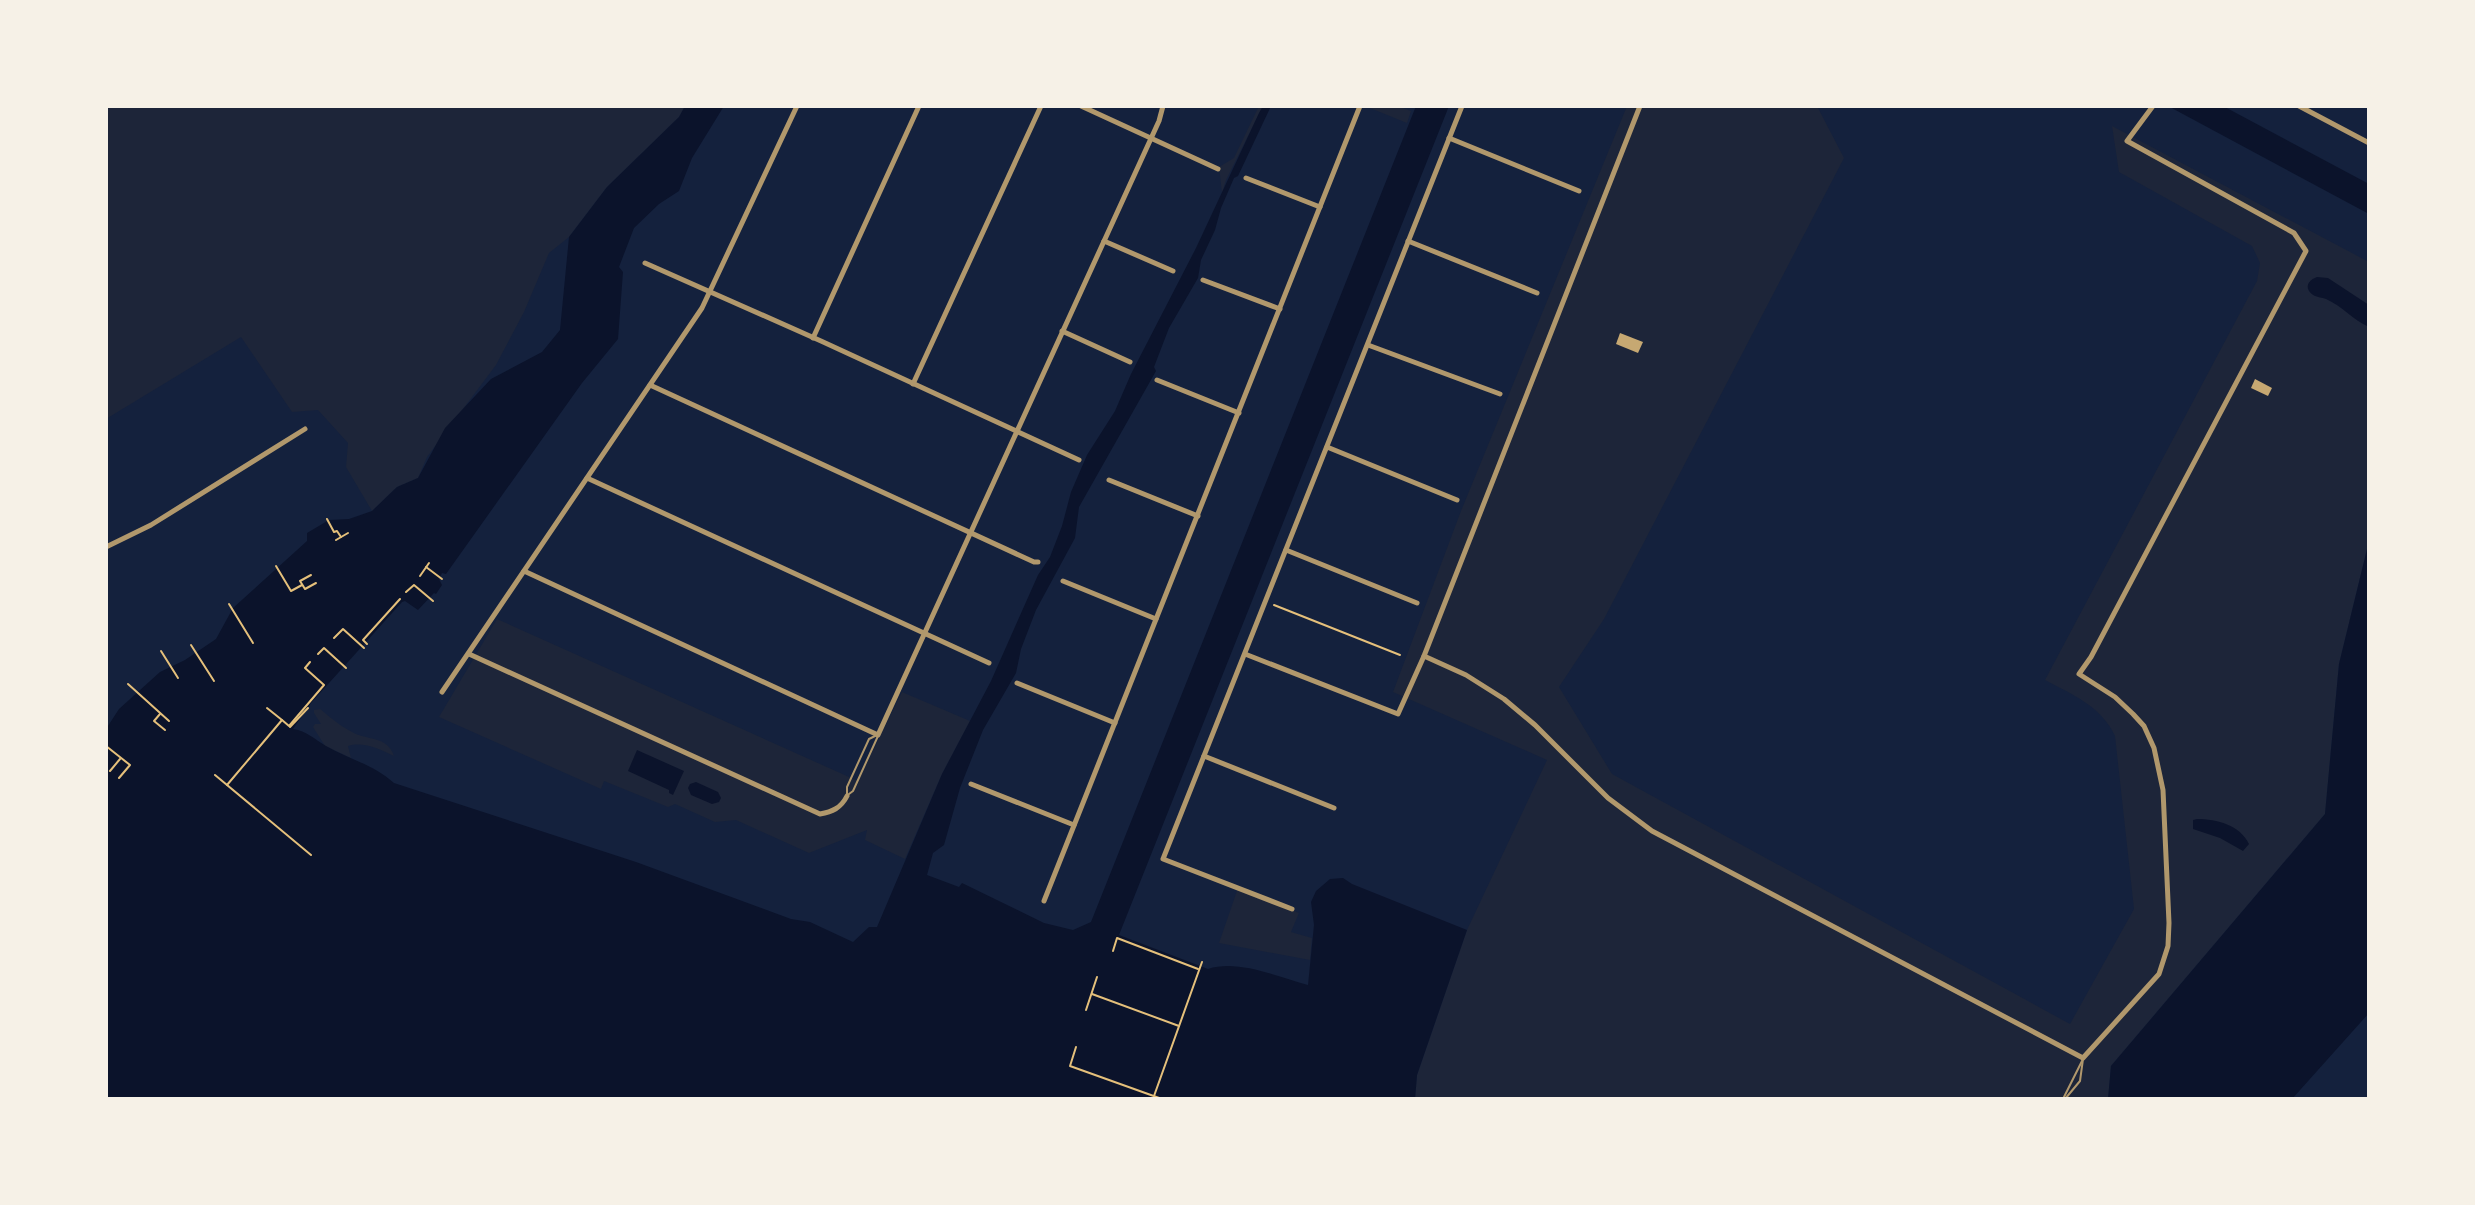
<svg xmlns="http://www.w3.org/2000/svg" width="2475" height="1205" font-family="'Asap Condensed',sans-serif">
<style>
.green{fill:#1d2539}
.water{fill:#0b132b}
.building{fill:#c6a872}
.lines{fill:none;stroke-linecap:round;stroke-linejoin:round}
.path{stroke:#e5c07b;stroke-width:2}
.service{stroke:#b1986c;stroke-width:2}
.minor{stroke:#b1986c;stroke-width:5}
</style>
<rect width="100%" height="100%" fill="#14213d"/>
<!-- green -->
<g class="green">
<path d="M106 106H685L679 117 607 187 569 237 549 253 524 312 496 365 427 457 418 478 397 487 372 511 346 467 348 443 318 410 292 412 241 337 106 419Z"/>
<path d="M1259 106H1263L1226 180 1222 193 1219 167 1234 158Z"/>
<path d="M1365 106H1397L1411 111 1407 123Z"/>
<path d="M1627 106H1817L1844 158 1604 619 1559 687 1612 774 2070 1024 2134 909 2115 736C2101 706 2073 695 2045 680L2257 281 2260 263 2252 246 2119 172 2112 126 2369 262V541L2339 664 2325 814 2111 1066 2108 1099H1415L1417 1075 1467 930 1547 760 1393 692 1461 511Z"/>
<path d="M497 619 858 781 902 692 970 721 942 774 905 859 865 840 867 830 809 853 736 820 715 822 675 804 668 807 604 781 601 789 439 717Z"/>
<path d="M320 709C330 717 340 726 352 732 367 741 387 735 394 756 380 749 363 741 348 746L351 758 325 746 313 727 315 724H321L314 713V710Z"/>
<path d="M1238 888 1299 913 1291 932 1312 938 1310 960 1219 943Z"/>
</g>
<!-- water -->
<g class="water">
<path d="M685 106H724L692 158 679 191 659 204 634 228 619 267 623 272 618 339 582 383 446 574 442 573 439 579 442 585 436 594 434 593 418 610 405 601 402 602 311 703 293 729C307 731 314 739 326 746 349 759 374 765 394 783L636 862 791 919 810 922 853 942 869 927H877L942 774 991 681 1038 575 1050 557 1062 526 1071 492 1087 455 1115 411 1131 374 1196 248 1259 113 1263 106H1271L1238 176 1234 178 1221 208 1215 230 1201 260 1198 278 1169 328 1154 367 1156 371 1079 507 1075 538 1036 610 1021 649 1016 673 983 730 960 788 944 845 933 853 927 875 959 887 962 883 1044 923 1073 930 1091 922 1416 106H1449L1119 935 1208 969C1238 959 1278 977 1308 985L1314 925 1311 902 1316 891 1330 879 1343 878 1352 884 1467 930 1417 1075 1415 1099H106V729L119 709 160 672 185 660 216 639 233 608 307 541V533L329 520 349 519 372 511 397 487 418 478 445 428 491 379 542 352 560 330 569 237 607 187 679 117Z"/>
<path d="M2168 106H2223L2369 184V214Z"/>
<path d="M2317 277 2328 278 2369 305V327C2353 320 2342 306 2326 299 2320 297 2313 297 2309 291 2305 284 2311 279 2317 277Z"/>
<path d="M2369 541V1013L2292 1099H2108L2111 1066 2325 814 2339 664Z"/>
<path d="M637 750 684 771 673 795 669 793V790L628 771Z"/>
<path d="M696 782 718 792 721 798 719 802 712 804 691 795 688 788 690 784Z"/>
<path d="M2197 819C2217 819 2240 825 2249 844L2243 851 2220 838 2193 829V820Z"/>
</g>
<!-- building -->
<g class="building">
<path d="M1620 333 1643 342 1638 353 1616 344Z"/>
<path d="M2255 379 2272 388 2268 396 2251 388Z"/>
</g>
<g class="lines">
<!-- path -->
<g class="path">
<path d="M327 519 334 532 337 531 341 537"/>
<path d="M336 540 348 533"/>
<path d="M276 566 291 591 302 585"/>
<path d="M426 567 442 579"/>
<path d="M311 575 300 581 305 589 316 583"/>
<path d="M420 576 429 563"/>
<path d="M406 592 414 585 433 601"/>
<path d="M229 604 253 643"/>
<path d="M1274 605 1400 655"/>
<path d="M334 638 343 629 364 648"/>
<path d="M367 644 363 640 400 599"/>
<path d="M191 645 214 681"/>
<path d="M161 651 178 678"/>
<path d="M318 654 324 648 346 668"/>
<path d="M128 684 169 721"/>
<path d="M267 708 282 720"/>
<path d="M160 714 154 721 165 730"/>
<path d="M290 727 308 708"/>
<path d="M106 746 130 765 119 778"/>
<path d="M110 771 120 759"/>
<path d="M215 775 311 855"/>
<path d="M227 785 282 720 289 726 324 685 305 668 310 662"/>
<path d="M1113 951 1117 938 1198 969"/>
<path d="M1092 994 1179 1026"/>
<path d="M1086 1010 1097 977"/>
<path d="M1076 1047 1070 1066 1162 1099"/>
<path d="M1154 1096 1202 962"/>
</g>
<!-- service -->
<g class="service">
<path d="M849 794 853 791 878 736"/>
<path d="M847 795V787L869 739 877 735"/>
<path d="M2063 1099 2083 1059"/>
<path d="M2065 1099 2080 1081 2083 1059"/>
</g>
<!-- minor -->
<g class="minor">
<path d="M1081 106 1218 169"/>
<path d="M2299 106 2369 143"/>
<path d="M1449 138 1579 191"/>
<path d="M1246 178 1320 207"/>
<path d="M1104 241 1173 271"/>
<path d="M1408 241 1537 293"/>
<path d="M645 263 821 341 1079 460"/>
<path d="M1203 280 1280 309"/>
<path d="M1062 331 1130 362"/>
<path d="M813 338 919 106"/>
<path d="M1368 345 1500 394"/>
<path d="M1157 380 1239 413"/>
<path d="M913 384 1041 106"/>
<path d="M650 385 1034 562H1038"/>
<path d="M1327 447 1457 500"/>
<path d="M587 478 989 663"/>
<path d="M1109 480 1198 516"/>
<path d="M106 547 151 525 305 429"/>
<path d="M1286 550 1417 603"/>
<path d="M524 571 878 735 1159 121 1163 106"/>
<path d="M1063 581 1156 619"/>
<path d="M469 654 820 814C832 812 841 808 847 796"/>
<path d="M1245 654 1398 714 1424 656 1640 106"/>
<path d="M1424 656 1466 675 1504 699 1535 725 1608 798 1652 831 2083 1058 2159 974 2168 946 2169 923 2163 790 2154 748 2144 726 2133 714 2115 697 2079 674 2091 657 2306 251 2294 233 2127 141 2153 106"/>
<path d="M1017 683 1115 723"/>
<path d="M442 692 702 308 797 106"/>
<path d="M1204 756 1334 808"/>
<path d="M971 784 1074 825"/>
<path d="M1044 901 1360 106"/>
<path d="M1292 909 1163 859 1462 106"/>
</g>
</g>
<!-- border -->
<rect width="2475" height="1205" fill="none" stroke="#f6f1e7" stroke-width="216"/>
</svg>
